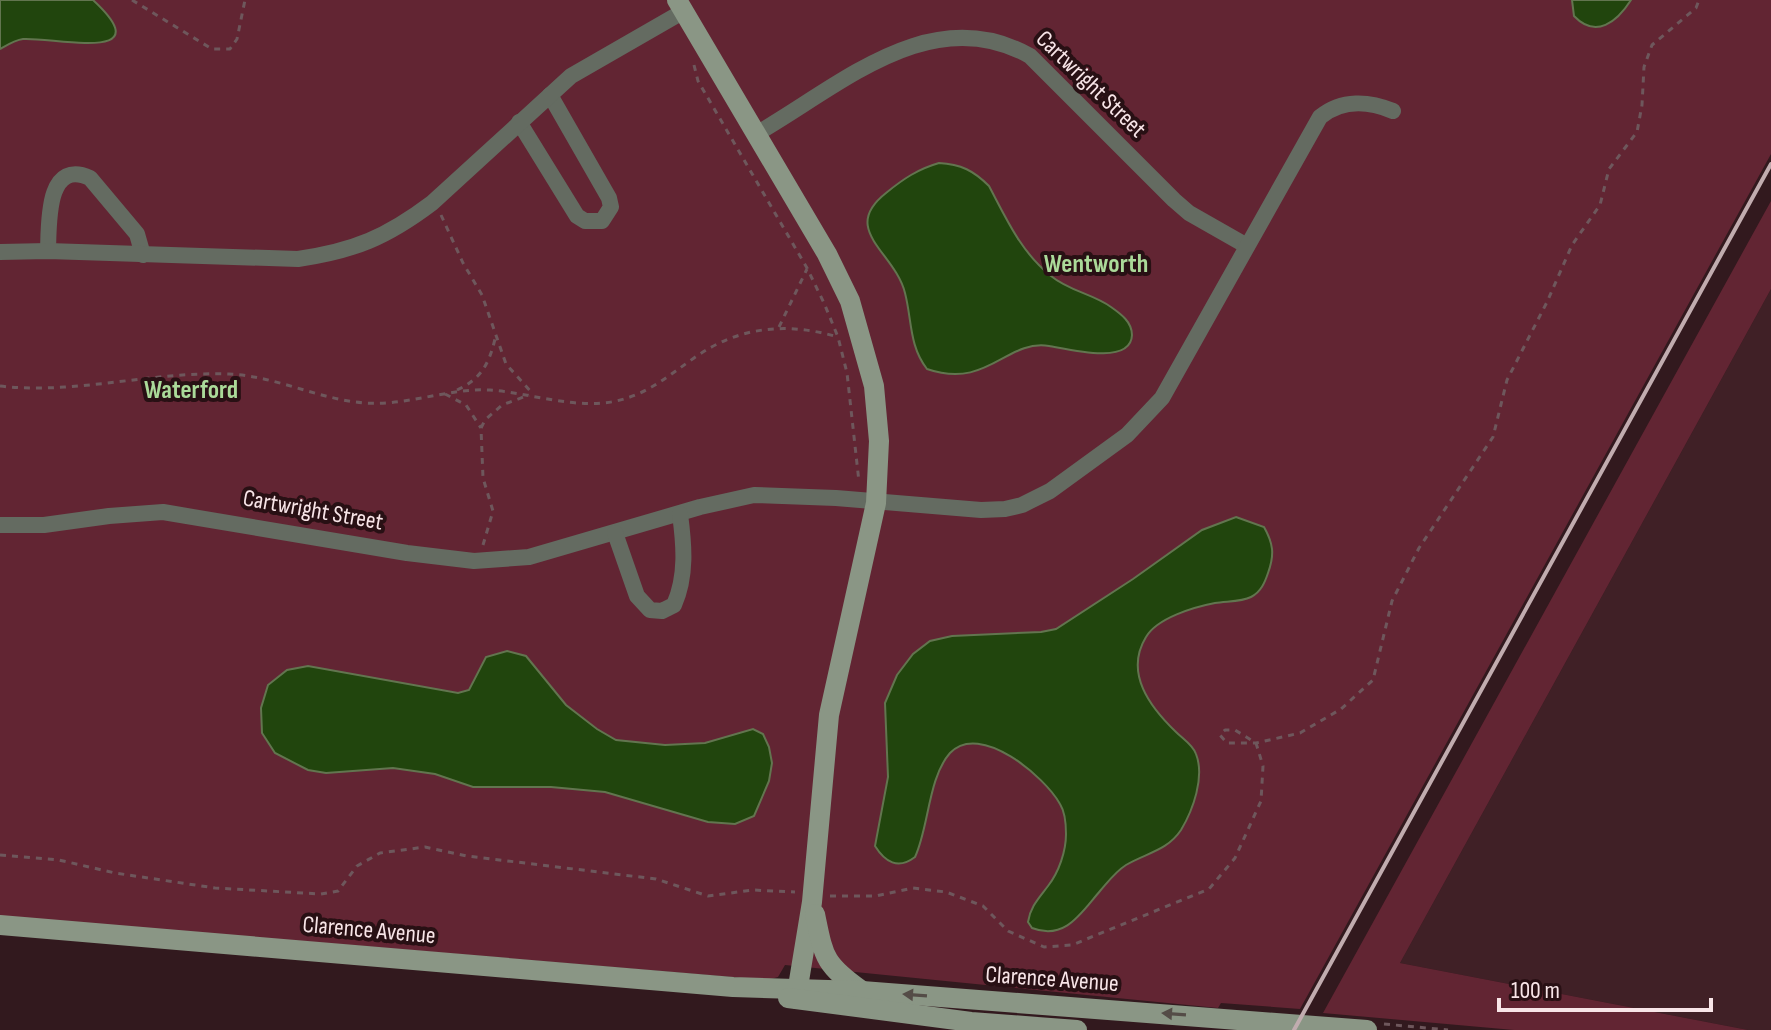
<svg xmlns="http://www.w3.org/2000/svg" width="1771" height="1030" font-family="'Sofia Sans Condensed',sans-serif">
<style>
.built{fill:#402026}
.green{fill:#622533}
.water{fill:#21450d;stroke:#62754f;stroke-width:2}
.lines{fill:none;stroke-linecap:round;stroke-linejoin:round}
.path{stroke:#6e575c;stroke-width:3;stroke-dasharray:6 6;stroke-linecap:butt}
.street{stroke:#646b61;stroke-width:16}
.secondary{stroke:#8a9685;stroke-width:20}
.rail{stroke:#c1acaf;stroke-width:4}
.oneway{fill:#544c47}
.labels{text-anchor:middle;dominant-baseline:central;stroke-width:8;stroke-linejoin:round;paint-order:stroke}
.street-label{font-size:24px;fill:#f8e5e8;stroke:#281014}
.neighbourhood-label{font-size:26px;font-weight:bold;fill:#abda99;stroke:#281014}
</style>
<rect width="100%" height="100%" fill="#32191e"/>
<!-- built -->
<path class="built" d="M1771 289V1030H1748L1400 963Z"/>
<!-- green -->
<g class="green">
<path d="M0 0H1771V154L1300 1009 1221 1003 1218 1008 785 965 778 977 767 980 0 916Z"/>
<path d="M1771 201V289L1400 963 1748 1030H1514L1323 1013Z"/>
</g>
<!-- water -->
<g class="water">
<path d="M0 0H93C162 64 55 37 23 39 15 40 7 45 0 49Z"/>
<path d="M1572 0H1631C1617 22 1596 39 1574 16Z"/>
<path d="M939 163C961 164 974 171 989 186 1007 220 1021 252 1051 276 1069 291 1093 294 1111 307 1121 314 1132 322 1132 335 1131 366 1067 349 1049 346 1006 339 988 390 927 369 909 346 912 320 905 293 895 252 839 230 886 193 903 179 918 169 939 163Z"/>
<path d="M1236 517 1264 527C1273 543 1275 554 1268 573 1265 582 1261 592 1251 597 1241 602 1226 601 1215 603 1194 607 1157 618 1146 637 1124 673 1150 707 1176 732 1183 739 1193 745 1196 754 1205 777 1193 810 1181 830 1167 851 1146 853 1126 865 1115 872 1108 882 1100 891 1081 913 1065 941 1032 928L1028 922C1030 907 1039 898 1048 886 1059 872 1066 851 1066 834 1066 825 1065 812 1060 804 1045 777 980 721 950 753 928 778 929 827 915 857 898 870 885 862 875 846L888 777 885 703 897 675 913 654 930 641 952 636 1041 632 1056 629 1133 579 1202 530Z"/>
<path d="M507 651 526 656 566 705 597 729 616 740 665 745 705 743 753 729 763 734 769 747 772 763 769 781 754 816 735 824 708 822 605 792 551 787H473L435 774 393 768 326 773 308 770 275 753 262 733 261 708 268 685 287 670 308 666 458 693 469 690 486 657Z"/>
</g>
<g class="lines">
<!-- path -->
<g class="path">
<path d="M132 0 212 49H230L237 39 245 0"/>
<path d="M694 65 698 81 807 268 824 303 838 337 847 373 859 482"/>
<path d="M441 215 463 263 482 295 506 364 533 394"/>
<path d="M779 327 807 269"/>
<path d="M0 386C77 395 151 371 229 374 275 376 318 399 364 403 407 406 448 388 490 390 530 393 577 410 616 401 648 394 668 376 694 358 739 326 787 322 838 337"/>
<path d="M457 390C481 379 489 364 495 339"/>
<path d="M445 394 466 405 481 428"/>
<path d="M483 545 493 511 483 478 481 428 485 420 502 405 529 395"/>
<path d="M0 855 59 860 115 873 215 888 321 894 338 891 357 866 380 853 425 847 467 856 656 879 708 896 753 890 795 892"/>
<path d="M830 896H876L913 888 946 892 983 906 1008 931 1044 947 1072 945 1209 889 1235 858 1261 801 1263 766 1256 743 1235 730H1225L1220 735 1227 743H1256L1300 733 1341 709 1373 680 1392 601 1419 548 1493 437 1507 380 1547 302 1572 245 1600 205 1609 169 1637 132 1642 105 1644 67 1652 45 1696 8 1699 0"/>
<path d="M1384 1024 1448 1030"/>
</g>
<!-- street -->
<g class="street">
<path d="M519 122 577 216 585 221H602L611 207 609 198 550 95"/>
<path d="M756 134C840 86 931 0 1030 56L1174 200 1189 213 1247 246"/>
<path d="M48 251C49 224 46 158 90 178L137 234 143 255"/>
<path d="M0 252 48 251 298 259C354 251 387 237 432 203L571 76 684 11"/>
<path d="M0 525H44L109 516 163 512 407 553 474 561 529 557 700 507 754 495 836 498 981 510 1005 509 1022 505 1050 491 1127 435 1162 398 1320 117C1342 99 1369 101 1393 111"/>
<path d="M615 533 637 596 650 610 662 611 674 605C687 576 684 544 680 514"/>
</g>
<!-- secondary -->
<g class="secondary">
<path d="M677 0 827 254 850 301 874 386 879 441 876 503 829 715 812 902 796 999"/>
<path d="M815 914C824 958 824 964 862 991"/>
<path d="M0 925 733 987 862 991 1367 1030"/>
<path d="M788 998 971 1022 1077 1030"/>
</g>
<!-- rail -->
<path class="rail" d="M1294 1030 1771 164"/>
</g>
<!-- one-way arrows -->
<defs><path id="oneway-solid" d="M-6-.8H1V-3.2L6.5 0L1 3.2V.8H-6Z" transform="scale(2)"/></defs>
<g class="oneway">
<use href="#oneway-solid" transform="translate(915 995) rotate(-176)"/>
<use href="#oneway-solid" transform="translate(1174 1014) rotate(-176)"/>
</g>
<g class="labels">
<!-- street labels -->
<g class="street-label">
<text transform="translate(1091 84) rotate(44)">Cartwright Street</text>
<text transform="translate(313 510) rotate(10)">Cartwright Street</text>
<text transform="translate(369 930) rotate(5)">Clarence Avenue</text>
<text transform="translate(1052 979) rotate(4)">Clarence Avenue</text>
</g>
<!-- neighbourhood labels -->
<g class="neighbourhood-label">
<text x="1096" y="264">Wentworth</text>
<text x="191" y="390">Waterford</text>
</g>
</g>
<!-- scale -->
<path d="M1499 998v12h212v-12" fill="none" stroke="#f8e5e8" stroke-width="4"/>
<text x="1511" y="998" font-size="24" fill="#f8e5e8" stroke="#281014" stroke-width="6" paint-order="stroke">100 m</text>
</svg>
